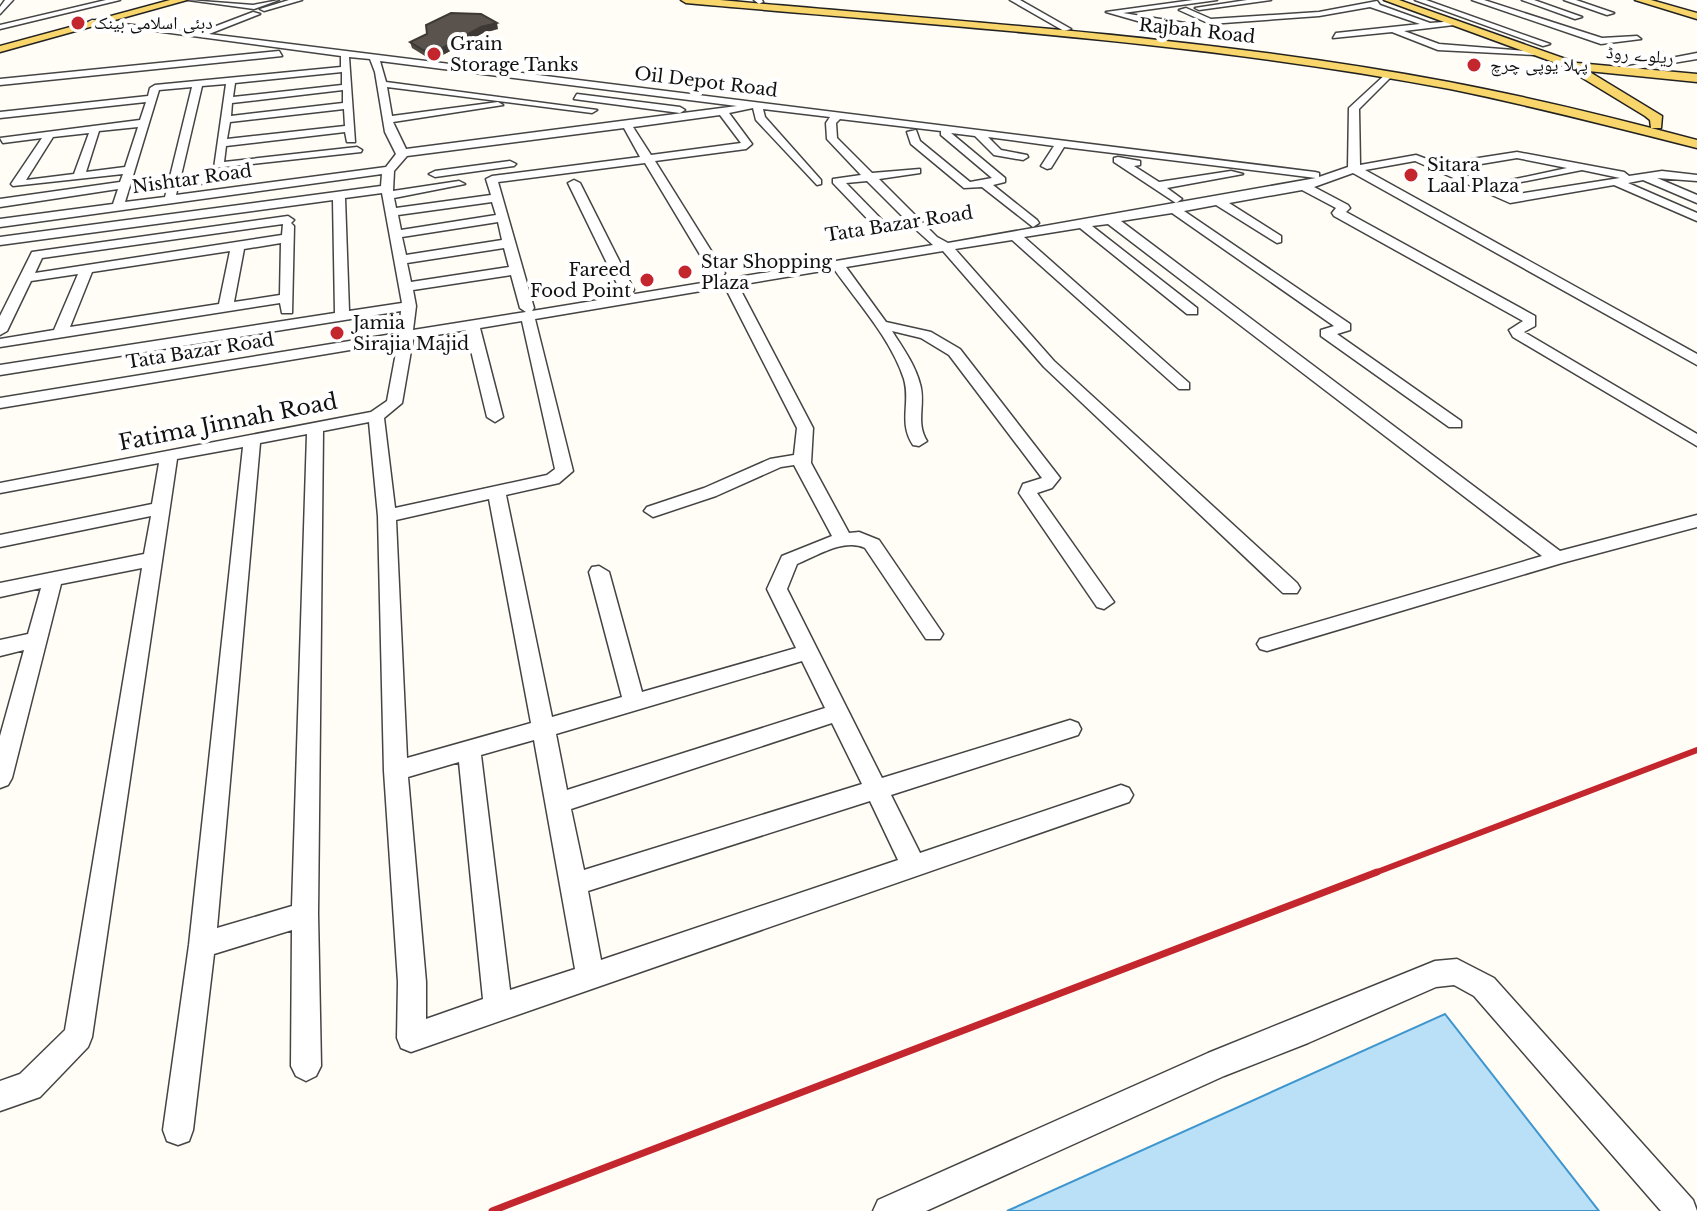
<svg xmlns="http://www.w3.org/2000/svg" width="1697" height="1211" font-family="'Libre Baskerville','Noto Naskh Arabic',serif">
<style>
.water{fill:#b9e0f7;stroke:#3f96cf;stroke-width:2}
.lines{fill:none;stroke-linecap:round;stroke-linejoin:round}
.minor-casing{stroke:#444;stroke-width:3}
.major-casing{stroke:#222;stroke-width:3}
.minor{fill:#fff;fill-rule:evenodd}
.major{fill:#f9d66b;fill-rule:evenodd}
.rail-far1{stroke:#c4262e;stroke-width:6}
.rail{stroke:#c4262e;stroke-width:7}
.wall{fill:#4d4742}
.shaded-wall{fill:#3f3936}
.building{fill:#5a524d;stroke:#3f3936;stroke-width:2}
.poi-dot{fill:#c4262e;stroke:#fff;stroke-width:3}
.labels{text-anchor:middle;dominant-baseline:central;stroke-width:8;stroke-linejoin:round;paint-order:stroke}
.far-poi-label{font-size:18px;fill:#111;stroke:#fff;text-anchor:start}
.far-street-label{font-size:18px;fill:#111;stroke:#fff}
.street-label{font-size:22px;fill:#111;stroke:#fff}
</style>
<rect width="100%" height="100%" fill="#fffdf5"/>
<!-- water -->
<path class="water" d="M1445 1014 1599 1211H1007Z"/>
<g class="lines">
<!-- minor casing -->
<g class="minor-casing">
<g id="minor">
<path d="M5 0H13L0 14V7Z"/>
<path d="M106 0H120L0 29V25Z"/>
<path d="M188 0 253 5 279 0 254 9Z"/>
<path d="M289 0H302L264 11 260 9Z"/>
<path d="M754 0H762L763 2 759 4Z"/>
<path d="M1010 0H1020L1071 29 1064 31Z"/>
<path d="M1193 0H1217L1123 13 1185 23 1182 27 1148 24 1106 12Z"/>
<path d="M1247 0H1271L1199 10 1195 8Z"/>
<path d="M1415 0H1426L1550 44 1543 46Z"/>
<path d="M1472 0H1484L1602 38 1637 36 1641 39 1601 44Z"/>
<path d="M1522 0H1534L1582 17 1575 19Z"/>
<path d="M1564 0H1576L1614 13 1607 15Z"/>
<path d="M1377 1 1380 5 1430 23 1457 21 1454 25 1404 31 1439 44 1540 52 1536 55 1438 50 1392 32 1333 38 1336 33 1420 24 1370 7 1319 16 1210 24 1179 10 1186 8 1211 19 1319 12Z"/>
<path d="M253 12 260 14 209 34 1315 172 1319 173V177L1348 167 1349 108 1388 72 1391 77 1359 109 1360 165 1416 155 1440 164 1517 152 1624 172 1629 176 1662 171 1697 175V181L1657 178 1697 195V203L1643 180 1628 183 1697 213V221L1614 185 1510 203 1415 161 1365 170 1697 354V365L1353 173 1314 187 1348 205 1350 208 1346 212 1535 316V326L1524 332 1697 434V446L1513 337 1509 330 1523 321 1334 216 1332 213 1336 208 1302 190 1229 203 1281 236V242L1277 243 1216 205 1184 211 1350 324V330L1337 334 1461 421V427H1449L1321 336V330L1334 326 1172 213 1121 221 1560 551 1697 515V527L1562 563 1267 651 1260 649 1257 644 1260 639 1542 556 1108 224 1092 226 1197 308V314H1187L1080 228 1024 237 1189 383V389H1179L1012 240 955 249 1054 361 1297 583 1300 588 1297 593H1283L1044 367 943 251 846 267 886 322 931 332 960 349 1057 474 1060 478 1052 488 1037 493 1114 602 1104 609 1097 607 1019 493 1023 484 1042 478 949 355 921 338 892 331C903 348 915 365 920 384 926 404 915 422 927 441L919 446 913 445C898 422 911 403 904 379 891 339 858 303 834 269L738 285 813 428 811 463 849 533 859 532 879 540 943 634 940 639H926L865 548C844 538 817 556 797 564L787 589 882 778 1070 720 1078 723 1081 729 1078 735 891 795 920 853 1121 785 1129 788 1133 795 1129 802 411 1052 401 1048 397 1038 398 982 384 771 378 516 369 422 323 431 318 914 321 1066 316 1076 306 1081 296 1076 291 1066 292 930 214 954 193 1130 189 1141 178 1145 167 1141 163 1130 189 945 243 447 177 459 92 1037 88 1047 40 1097 0 1111V1081L20 1074 65 1030 142 568 61 584 12 778 8 785 0 788V736L24 650 0 656V640L28 634 41 588 0 597V583L144 554 151 516 0 547V535L152 504 159 463 0 493V483L371 412 387 401 398 342 0 408V398L399 333 401 311 0 375V365L335 313 333 200 0 245V237L381 186 382 174 0 227V219L113 204 118 189 0 207V199L120 182 123 174 13 186 11 184 42 138 3 143 0 138 140 120 146 102 0 118V112L148 96 150 88 155 85 341 67V56L88 22 92 20 198 33ZM349 57 370 59 375 72 385 132 396 154 386 167 176 195 178 187 237 179 243 176 237 173 180 180 202 86 226 84 214 168 361 152 362 150 357 147 224 162 226 146 345 132 347 142H355ZM380 61 737 106 406 149 393 122 503 105 498 102 392 116 387 87 592 113 597 110 386 82ZM342 72V85L233 97 235 83ZM192 87 165 197 125 202 159 90ZM343 90V103L231 116 232 103ZM753 108 756 120 817 185 821 184V180L765 117 763 109 830 117 826 123 827 139 861 175 833 179V183L879 231 913 227 933 245 532 311 534 308 498 182 645 163 711 273 723 276 725 273 655 161 746 149 752 144 729 113ZM344 109 345 126 227 139 230 122ZM720 115 741 143 651 155 633 127ZM840 119 941 131V135L992 178 970 182 920 141 916 130 907 132 911 144 964 188 982 187 1033 227 1039 223 1037 220 993 185 1005 182V178L951 133 975 136 994 155 1023 160 1028 157 1027 155 1001 150 988 137 1054 146 1041 166 1047 169 1051 168 1064 147 1316 178 948 243 937 237 879 179 920 173V169L872 173 837 138 836 123ZM138 127 125 167 86 172 99 131ZM624 128 640 157 492 176 486 179 491 195 396 208 394 198 465 184 459 181 393 191 394 171 407 156ZM89 133 74 174 26 180 53 137ZM1517 158 1567 168 1506 181V185L1582 170 1620 178 1511 195 1451 169ZM867 181 907 221 886 224 846 183ZM382 193 402 303 349 311 345 198ZM492 202 496 215 401 230 398 215ZM498 222 502 240 406 255 402 237ZM504 248 509 267 411 282 407 263ZM511 275 520 308 526 312 413 330 416 306 413 290ZM725 287 797 428 794 455 770 459 704 488 647 507 644 511 653 517 716 496 781 467 794 465 832 536 782 556 767 589 796 648 642 692 609 572 599 566 592 567 589 572 622 697 552 717 506 495 559 483 573 471 535 319ZM522 321 555 469 547 475 395 508 384 418 402 403 413 339 466 330 487 417 495 422 503 417 480 328ZM307 434 292 906 217 928 260 443ZM489 499 531 723 407 758 396 520ZM802 661 825 708 567 790 556 734ZM832 723 862 784 584 870 571 809ZM534 740 575 969 510 990 481 755ZM459 762 483 999 426 1019V982L408 777ZM870 801 898 860 601 960 588 891Z"/>
<path d="M279 51 282 56 0 85V79Z"/>
<path d="M1697 53V59L1619 72 1614 69Z"/>
<path d="M577 94 680 107 685 110 680 113 574 99Z"/>
<path d="M1118 157 1140 161V165L1134 166 1159 182 1231 171 1243 174 1167 188 1182 199 1176 203 1114 162V158Z"/>
<path d="M510 161 516 164 514 166 435 177 429 174 435 171Z"/>
<path d="M574 180 580 183 634 290 632 293 620 290 568 183Z"/>
<path d="M288 216 294 220 291 223 294 226 292 313H282L280 303 0 347V339L54 330 78 274 31 281 7 331 0 335V316L32 252ZM283 224 282 235 35 273 42 258ZM281 243 280 295 234 302 244 249ZM230 251 219 304 70 327 92 272Z"/>
<path d="M1457 959 1494 978 1693 1200 1697 1211H1661L1474 996 1454 985 1436 987 1308 1043 1224 1076 926 1211H873L878 1200 1208 1053 1435 961Z"/>
</g>
</g>
<!-- major casing -->
<g class="major-casing">
<g id="major">
<path d="M170 0H187L0 52V46Z"/>
<path d="M681 0H720C963 22 1209 37 1449 82 1533 98 1615 118 1697 140V148C1615 127 1533 106 1450 89 1198 41 941 26 686 3Z"/>
<path d="M1384 0H1399L1577 63 1697 74V82L1588 71 1662 116 1661 128H1651L1650 120 1645 116 1576 74 1575 70Z"/>
<path d="M1635 0H1651L1697 13V19Z"/>
</g>
</g>
<!-- minor -->
<use href="#minor" class="minor"/>
<!-- major -->
<use href="#major" class="major"/>
<!-- rail-far1 -->
<path class="rail-far1" d="M1372 874 1697 750"/>
<!-- rail -->
<path class="rail" d="M492 1211 1377 872"/>
</g>
<!-- wall -->
<path class="wall" d="M498 29 483 33 441 56H425L412 48 410 42Z"/>
<!-- shaded-wall -->
<path class="shaded-wall" d="M497 23 498 29 483 33 441 56 439 50 481 27Z"/>
<!-- building -->
<path class="building" d="M451 13 481 14 497 23 481 27 439 50H423L410 42 427 34 426 25Z"/>
<!-- markers -->
<g class="poi-dot">
<circle cx="78" cy="23" r="8"/>
<circle cx="434" cy="54" r="8"/>
<circle cx="1474" cy="65" r="8"/>
<circle cx="1411" cy="175" r="8"/>
<circle cx="685" cy="272" r="8"/>
<circle cx="647" cy="280" r="8"/>
<circle cx="337" cy="333" r="8"/>
</g>
<g class="labels">
<!-- far-poi labels -->
<g class="far-poi-label">
<text x="94" y="23">دبئی اسلامی بینک</text>
<text x="450" y="44">Grain<tspan x="450" dy="21">Storage Tanks</tspan></text>
<text x="1490" y="65">پہلا یوپی چرچ</text>
<text x="1427" y="165">Sitara<tspan x="1427" dy="21">Laal Plaza</tspan></text>
<text x="701" y="262">Star Shopping<tspan x="701" dy="21">Plaza</tspan></text>
<text x="631" y="270" text-anchor="end">Fareed<tspan x="631" dy="21">Food Point</tspan></text>
<text x="353" y="323">Jamia<tspan x="353" dy="21">Sirajia Majid</tspan></text>
</g>
<!-- far-street labels -->
<g class="far-street-label">
<text transform="translate(1197 31) rotate(6)">Rajbah Road</text>
<text transform="translate(1640 55) rotate(5)">ریلوے روڈ</text>
<text transform="translate(706 82) rotate(7)">Oil Depot Road</text>
<text transform="translate(192 179) rotate(-8)">Nishtar Road</text>
<text transform="translate(899 224) rotate(-9)">Tata Bazar Road</text>
<text transform="translate(200 351) rotate(-9)">Tata Bazar Road</text>
</g>
<!-- street labels -->
<g class="street-label">
<text transform="translate(228 422) rotate(-11)">Fatima Jinnah Road</text>
</g>
</g>
</svg>
